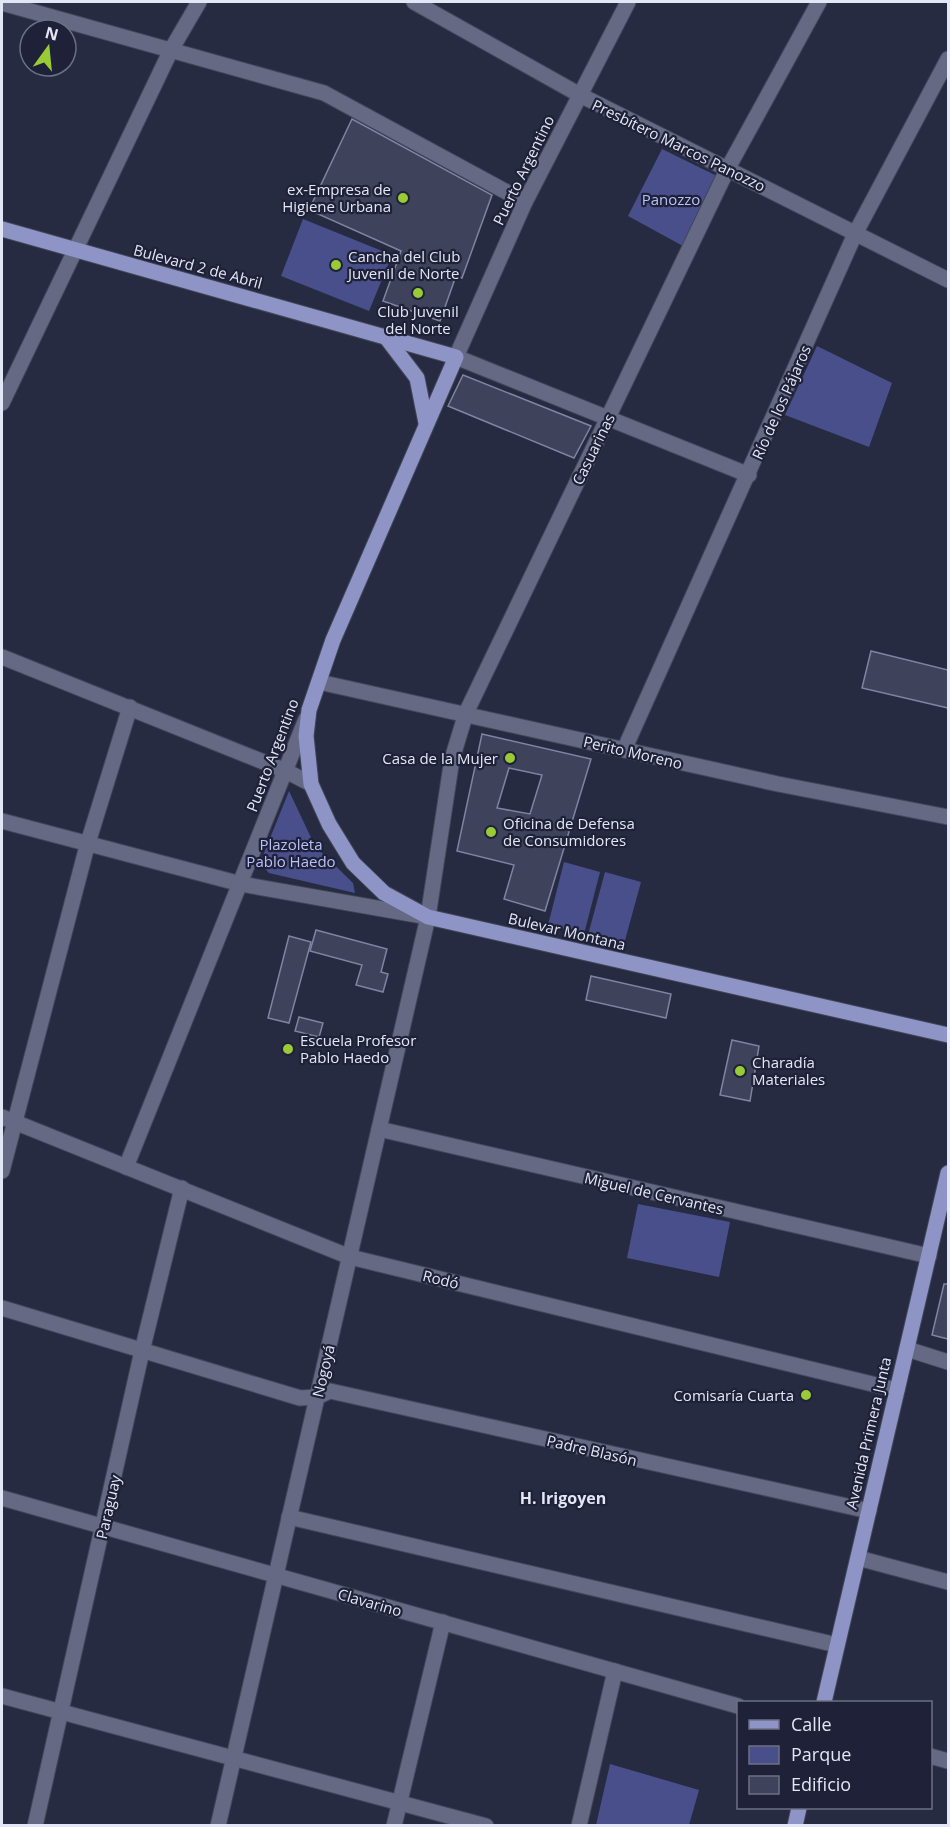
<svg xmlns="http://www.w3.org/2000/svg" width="950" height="1827" font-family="'Open Sans',sans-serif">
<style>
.green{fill:#484f8b}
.building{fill:#3e425b;stroke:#7f84a0;stroke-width:1.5;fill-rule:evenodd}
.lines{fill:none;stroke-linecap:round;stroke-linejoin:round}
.minor-casing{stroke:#434659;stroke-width:17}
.major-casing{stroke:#434659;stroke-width:17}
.minor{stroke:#656984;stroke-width:15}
.major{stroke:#8e95c6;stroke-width:15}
.poi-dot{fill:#99cb36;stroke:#1e2137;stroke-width:2}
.labels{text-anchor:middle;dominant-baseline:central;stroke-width:4.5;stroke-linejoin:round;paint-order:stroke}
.street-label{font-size:15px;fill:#e3e6f5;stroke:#1e2137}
.poi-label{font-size:15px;fill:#e3e6f5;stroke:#1e2137;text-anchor:start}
.park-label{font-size:15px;fill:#b7c1f7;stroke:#1e2137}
.neighbourhood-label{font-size:16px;font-weight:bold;fill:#e3e6f5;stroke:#1e2137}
</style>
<rect width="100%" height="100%" fill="#272b42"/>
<!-- green -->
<g class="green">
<path d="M662 149 717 176 683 246 628 216Z"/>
<path d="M303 219 392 255 369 311 281 276Z"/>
<path d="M817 346 892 383 869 447 785 415Z"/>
<path d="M289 791 315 846 353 883 355 893 269 873 260 863Z"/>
<path d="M564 862 600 872 584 934 548 925Z"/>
<path d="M605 872 641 882 624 944 588 935Z"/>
<path d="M638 1204 730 1222 719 1277 627 1258Z"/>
<path d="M610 1764 699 1790 689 1825H596Z"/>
</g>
<!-- building -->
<g class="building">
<path d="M352 119 492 195 462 278 456 276 440 321 383 301 401 251 309 210Z"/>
<path d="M463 375 591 426 574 458 448 406Z"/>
<path d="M871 651 948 670V708L862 688Z"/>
<path d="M482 734 591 759 545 911 504 899 514 865 457 851ZM509 768 542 775 530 814 497 808Z"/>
<path d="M316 930 387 949 381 972 388 974 383 992 356 985 362 965 310 951Z"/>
<path d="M289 936 311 942 289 1023 268 1018Z"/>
<path d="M591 976 671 994 666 1018 586 1000Z"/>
<path d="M299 1017 323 1023 319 1037 295 1031Z"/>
<path d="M732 1040 759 1046 750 1101 720 1095Z"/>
<path d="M944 1284H948V1339L932 1335Z"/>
</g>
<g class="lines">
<!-- minor casing -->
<g class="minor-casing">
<g id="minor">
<path d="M414 2 580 95 948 280"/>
<path d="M628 2 525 202 456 357 749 475"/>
<path d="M2 3 324 93 525 202"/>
<path d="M2 403 171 50 199 2"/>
<path d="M2 657 286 771 311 784"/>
<path d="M319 682 778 784 948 817"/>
<path d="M624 750 855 234 948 59"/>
<path d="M2 821 241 884 422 916"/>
<path d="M2 1117 350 1257 897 1390"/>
<path d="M379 1129 929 1256"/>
<path d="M126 1167 306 719"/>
<path d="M2 1171 87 846 130 707"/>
<path d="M2 1308 300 1398 317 1397 330 1391 869 1511"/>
<path d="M907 1349 948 1362"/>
<path d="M2 1498 738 1706"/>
<path d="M289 1517 837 1645"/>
<path d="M858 1558 948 1582"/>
<path d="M2 1696 486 1826"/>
<path d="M930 1756 948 1761"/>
<path d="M35 1826 142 1351 182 1188"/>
<path d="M218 1826 428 917 452 759 466 713 728 168 819 2"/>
<path d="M394 1826 443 1622"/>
<path d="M579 1826 615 1671"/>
</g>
</g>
<!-- major casing -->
<g class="major-casing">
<g id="major">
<path d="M2 229 456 357 333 640 309 710 306 736 311 784 329 824 353 863 384 893 428 917 948 1035"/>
<path d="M385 336 417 378 426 423"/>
<path d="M824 1702 948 1173"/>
<path d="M795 1826 799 1808"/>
</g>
</g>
<!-- minor -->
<use href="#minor" class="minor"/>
<!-- major -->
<use href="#major" class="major"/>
</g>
<!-- markers -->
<g class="poi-dot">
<circle cx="403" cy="198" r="6"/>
<circle cx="336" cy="265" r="6"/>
<circle cx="418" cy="293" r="6"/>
<circle cx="510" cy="758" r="6"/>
<circle cx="491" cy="832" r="6"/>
<circle cx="288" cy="1049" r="6"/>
<circle cx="740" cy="1071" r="6"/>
<circle cx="806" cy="1395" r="6"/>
</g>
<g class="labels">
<!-- street labels -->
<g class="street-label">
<text transform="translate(679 145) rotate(26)">Presbítero Marcos Panozzo</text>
<text transform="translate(523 170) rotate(-64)">Puerto Argentino</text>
<text transform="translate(198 266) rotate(15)">Bulevard 2 de Abril</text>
<text transform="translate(781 402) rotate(-66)">Río de los Pájaros</text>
<text transform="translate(593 449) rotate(-64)">Casuarinas</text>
<text transform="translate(633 752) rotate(13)">Perito Moreno</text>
<text transform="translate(272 755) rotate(-69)">Puerto Argentino</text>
<text transform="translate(567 931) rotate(13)">Bulevar Montana</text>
<text transform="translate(654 1193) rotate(13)">Miguel de Cervantes</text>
<text transform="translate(441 1279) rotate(14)">Rodó</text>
<text transform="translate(323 1371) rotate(-77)">Nogoyá</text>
<text transform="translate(868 1433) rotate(-77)">Avenida Primera Junta</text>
<text transform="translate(592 1450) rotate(13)">Padre Blasón</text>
<text transform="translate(108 1507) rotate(-77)">Paraguay</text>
<text transform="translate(370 1602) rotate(16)">Clavarino</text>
</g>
<!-- poi labels -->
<g class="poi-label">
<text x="391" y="189" text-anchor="end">ex-Empresa de<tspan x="391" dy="17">Higiene Urbana</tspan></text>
<text x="348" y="256">Cancha del Club<tspan x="348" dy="17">Juvenil de Norte</tspan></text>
<text x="418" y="311" text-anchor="middle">Club Juvenil<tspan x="418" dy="17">del Norte</tspan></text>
<text x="498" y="758" text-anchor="end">Casa de la Mujer</text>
<text x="503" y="823">Oficina de Defensa<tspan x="503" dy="17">de Consumidores</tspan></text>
<text x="300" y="1040">Escuela Profesor<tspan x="300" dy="17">Pablo Haedo</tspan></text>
<text x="752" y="1062">Charadía<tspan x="752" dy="17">Materiales</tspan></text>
<text x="794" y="1395" text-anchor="end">Comisaría Cuarta</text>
</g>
<!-- park labels -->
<g class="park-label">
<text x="671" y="199">Panozzo</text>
<text x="291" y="844">Plazoleta<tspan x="291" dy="17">Pablo Haedo</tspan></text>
</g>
<!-- neighbourhood labels -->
<g class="neighbourhood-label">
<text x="563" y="1498">H. Irigoyen</text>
</g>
</g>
<!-- border -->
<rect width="950" height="1827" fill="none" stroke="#e3e6f5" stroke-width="6"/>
<!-- legend -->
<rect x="737" y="1701" width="195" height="108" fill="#1e2137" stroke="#6d7083" stroke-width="1.5"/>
<rect x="749" y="1720" width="30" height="9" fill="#8e95c6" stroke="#6d7083" stroke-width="1.5"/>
<text x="791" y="1731" font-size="18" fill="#e3e6f5">Calle</text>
<rect x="749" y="1746" width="30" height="18" fill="#484f8b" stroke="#6d7083" stroke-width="1.5"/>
<text x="791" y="1761" font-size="18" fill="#e3e6f5">Parque</text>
<rect x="749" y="1776" width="30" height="18" fill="#3e425b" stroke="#6d7083" stroke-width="1.5"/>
<text x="791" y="1791" font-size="18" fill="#e3e6f5">Edificio</text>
<!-- north arrow -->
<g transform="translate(48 48) rotate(15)"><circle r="28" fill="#1e2137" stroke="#6d7083" stroke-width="1.5"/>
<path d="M0-4.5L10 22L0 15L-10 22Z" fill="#99cb36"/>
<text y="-9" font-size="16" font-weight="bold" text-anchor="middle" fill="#e3e6f5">N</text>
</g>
</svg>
